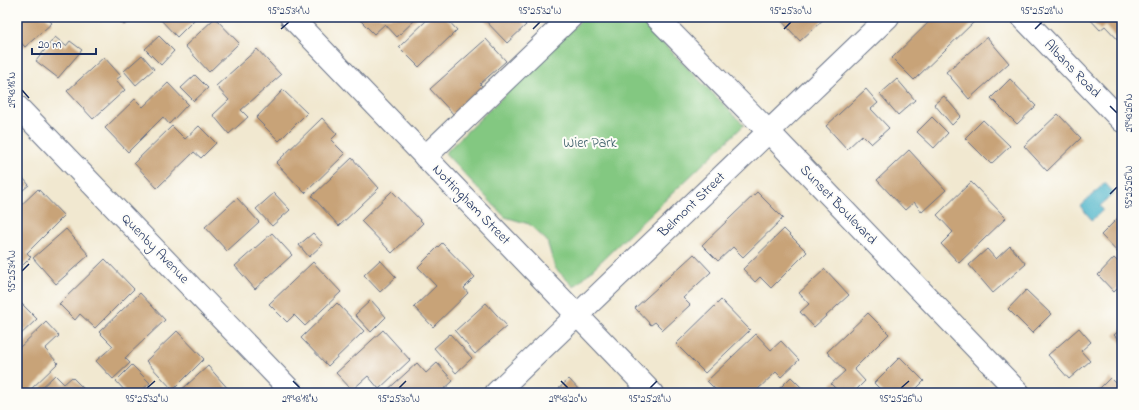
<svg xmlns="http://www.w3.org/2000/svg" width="1139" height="410" font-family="'Indie Flower',sans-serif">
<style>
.green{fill:#83c881;stroke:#4f7c70}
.water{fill:#4bb4c9;stroke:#337294}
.building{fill:#c8a378}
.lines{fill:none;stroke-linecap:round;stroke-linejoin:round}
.minor-casing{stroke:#667086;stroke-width:24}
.minor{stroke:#fff;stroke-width:22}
.ticks{fill:none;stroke:#1b2f5e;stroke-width:1.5}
.labels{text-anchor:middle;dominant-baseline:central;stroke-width:4;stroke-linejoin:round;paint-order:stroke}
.street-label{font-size:14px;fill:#1b2f5e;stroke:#fdfcf7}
.park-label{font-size:14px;fill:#3a5d68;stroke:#fdfcf7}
.neatline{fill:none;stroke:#1b2f5e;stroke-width:1.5}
.ticks-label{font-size:10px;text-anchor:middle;fill:#1b2f5e}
</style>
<rect width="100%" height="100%" fill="#fdfcf7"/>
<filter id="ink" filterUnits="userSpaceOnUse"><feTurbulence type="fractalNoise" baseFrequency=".025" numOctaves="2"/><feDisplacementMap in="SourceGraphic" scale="8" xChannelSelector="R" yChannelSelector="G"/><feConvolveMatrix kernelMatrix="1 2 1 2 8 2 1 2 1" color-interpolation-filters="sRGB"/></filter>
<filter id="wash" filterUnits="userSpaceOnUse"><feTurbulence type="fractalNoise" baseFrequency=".012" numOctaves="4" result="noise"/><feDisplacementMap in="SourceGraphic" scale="16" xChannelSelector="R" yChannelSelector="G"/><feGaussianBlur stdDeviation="0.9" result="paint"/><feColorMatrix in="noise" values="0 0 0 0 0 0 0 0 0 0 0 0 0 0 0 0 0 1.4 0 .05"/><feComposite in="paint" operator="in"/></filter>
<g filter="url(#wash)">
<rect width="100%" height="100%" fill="#f1e8d0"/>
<!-- green -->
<path class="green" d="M584 17H637L744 125 574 287 555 268 547 241 529 224 505 217 503 215 445 153Z"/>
<!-- water -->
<path class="water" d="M1105 183 1114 193 1100 206 1103 210 1092 220 1080 206Z"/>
<g id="blocks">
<!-- building -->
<g class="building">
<path d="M17 17H46L52 23 25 47 17 38Z"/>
<path d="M117 17H133L124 25Z"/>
<path d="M158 17H197L177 37Z"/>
<path d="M357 17H418L397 37 385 24 374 34Z"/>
<path d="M430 17H445L457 30 419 67 399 47Z"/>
<path d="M482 17H518L526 25 507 43Z"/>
<path d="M778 17H826L800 41Z"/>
<path d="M934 17H972L976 20 914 80 892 58Z"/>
<path d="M1088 17H1122V44L1105 26 1100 30Z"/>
<path d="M215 18 239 43 209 72 185 46Z"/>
<path d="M159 36 174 51 161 65 145 49Z"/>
<path d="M55 37 66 46 70 41 82 50 58 78 36 61Z"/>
<path d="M987 37 1009 63 969 99 946 72Z"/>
<path d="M486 39 506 61 480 84 485 89 455 116 430 89Z"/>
<path d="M257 49 281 75 241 110 248 117 229 134 213 115 229 100 216 86Z"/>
<path d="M142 55 154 69 136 85 124 71Z"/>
<path d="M104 57 121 76 116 80 125 90 93 119 67 91Z"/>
<path d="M195 75 208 88 194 101 181 88Z"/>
<path d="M897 79 915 100 898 115 880 94Z"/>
<path d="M1010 79 1036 106 1017 124 991 98Z"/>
<path d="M168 83 188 104 169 124 163 117 128 152 105 128 135 99 143 107Z"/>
<path d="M866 89 878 103 871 109 889 128 871 144 862 135 847 149 826 126Z"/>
<path d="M283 90 307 113 279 141 256 118Z"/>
<path d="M944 96 961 116 952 125 934 104Z"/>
<path d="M1058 114 1081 138 1047 171 1024 146Z"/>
<path d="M932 117 948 133 934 148 917 132Z"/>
<path d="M322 118 337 134 331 140 345 154 305 193 276 163Z"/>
<path d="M983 120 1010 146 991 164 965 138Z"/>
<path d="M172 126 185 139 199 126 216 143 201 158 194 152 157 188 134 163Z"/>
<path d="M909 150 946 190 922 212 914 202 905 210 877 180Z"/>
<path d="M352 158 379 188 339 226 312 196Z"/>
<path d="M17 171 29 185 17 195Z"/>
<path d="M971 182 1006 218 959 263 941 244 953 232 937 215Z"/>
<path d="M38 189 64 216 27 253 31 257 17 271V209Z"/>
<path d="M392 191 423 223 392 253 361 221Z"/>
<path d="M757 192 783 218 743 257 733 247 718 261 702 245Z"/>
<path d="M274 193 290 210 272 226 256 209Z"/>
<path d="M237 198 259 222 227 251 205 227Z"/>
<path d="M1122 214V257L1101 235Z"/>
<path d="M66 229 89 255 56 284 33 258Z"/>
<path d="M784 229 807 252 771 288 760 277 755 282 743 269Z"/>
<path d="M272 233 292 255 255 289 235 266Z"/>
<path d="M313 233 323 244 309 257 299 245Z"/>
<path d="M442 243 475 277 464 288 468 293 433 327 414 307 436 286 418 267Z"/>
<path d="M1010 246 1026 264 993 293 969 265 987 249 996 259Z"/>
<path d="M694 254 711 272 683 298 690 305 663 330 655 322 651 325 635 308Z"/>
<path d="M1114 258 1122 266V284L1114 292 1098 275Z"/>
<path d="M105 259 134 289 95 328 80 314 75 320 59 304Z"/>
<path d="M380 260 396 277 380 292 364 275Z"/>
<path d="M313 262 341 292 305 326 294 315 287 322 269 304Z"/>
<path d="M825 269 849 295 814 327 800 312 809 304 799 293Z"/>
<path d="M1026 290 1051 314 1032 333 1008 309Z"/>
<path d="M140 293 165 320 125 358 130 363 113 379 96 361 113 346 99 332Z"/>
<path d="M371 300 386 317 371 332 355 315Z"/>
<path d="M721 300 750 330 705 373 676 344Z"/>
<path d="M20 302 37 319 17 338V305Z"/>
<path d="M337 303 364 331 328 366 301 338Z"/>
<path d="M486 303 507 326 475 354 455 331Z"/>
<path d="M868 313 889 334 854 369 865 381 853 393H840L831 384 845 371 827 352Z"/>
<path d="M46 322 59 336 45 349 58 363 27 393H17V350Z"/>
<path d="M1079 328 1091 342 1081 351 1090 361 1069 379 1048 355Z"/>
<path d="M1122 328V344L1114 335Z"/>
<path d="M383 330 410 360 379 389 368 376 352 390 336 373Z"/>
<path d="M177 331 204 359 173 390 146 361Z"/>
<path d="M450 334 472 358 456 373 434 348Z"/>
<path d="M756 334 771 350 781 341 799 360 781 377 776 372 754 393H719L707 381Z"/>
<path d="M900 357 924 381 912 393H884L874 383Z"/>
<path d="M417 363 426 373 437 363 453 381 440 393H384Z"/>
<path d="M132 365 150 383 139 393H127L116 381Z"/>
<path d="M208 366 230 391 227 393H178Z"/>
<path d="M55 375 64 384 72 377 88 393H36Z"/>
<path d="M791 377 807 393H775Z"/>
<path d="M1110 378 1122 390V393H1095Z"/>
<path d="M569 379 582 393H554Z"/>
</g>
</g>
</g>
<g filter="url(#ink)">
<use href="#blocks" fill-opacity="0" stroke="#667086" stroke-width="1"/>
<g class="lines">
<!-- minor casing -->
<g class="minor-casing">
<g id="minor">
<path d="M291 17 652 393"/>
<path d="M656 17 769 132 1019 393"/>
<path d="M1022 17 1122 121"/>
<path d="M17 106 293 393"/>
<path d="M425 157 571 17"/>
<path d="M496 393 888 17"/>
</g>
</g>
<!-- minor -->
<use href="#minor" class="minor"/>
</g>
</g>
<!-- ticks -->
<path class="ticks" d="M281 29 289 22M533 29 540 22M784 29 791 22M1035 29 1042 22M22 90 29 98M1110 106 1117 113M1110 194 1117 187M22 271 29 264M293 381 300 388M561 381 568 388M147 388 155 381M399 388 406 381M650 388 657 381M901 388 909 381"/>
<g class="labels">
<!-- street labels -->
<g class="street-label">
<text transform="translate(1072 69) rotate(46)">Albans Road</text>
<text transform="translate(471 205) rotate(46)">Nottingham Street</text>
<text transform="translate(692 205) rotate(-44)">Belmont Street</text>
<text transform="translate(838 205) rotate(46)">Sunset Boulevard</text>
<text transform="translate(155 249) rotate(46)">Quenby Avenue</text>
</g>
<!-- park labels -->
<g class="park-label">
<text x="590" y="143">Wier Park</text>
</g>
</g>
<!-- margin -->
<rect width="1139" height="410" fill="none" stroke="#fdfcf7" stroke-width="44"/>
<!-- scale -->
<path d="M32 48v6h64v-6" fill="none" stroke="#1b2f5e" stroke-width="2"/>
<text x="38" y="48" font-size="12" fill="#1b2f5e" stroke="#fdfcf7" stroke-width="3" paint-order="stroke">20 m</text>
<rect x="22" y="22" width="1095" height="366" class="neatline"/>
<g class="ticks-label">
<text x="289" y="14">95°25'34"W</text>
<text x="540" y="14">95°25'32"W</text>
<text x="791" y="14">95°25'30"W</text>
<text x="1042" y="14">95°25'28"W</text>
<text transform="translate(11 90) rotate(-90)" y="4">29°43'18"N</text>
<text transform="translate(1128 113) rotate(-90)" y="4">29°43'26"N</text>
<text transform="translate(1128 187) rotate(-90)" y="4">95°25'26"W</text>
<text transform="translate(11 271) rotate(-90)" y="4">95°25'34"W</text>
<text x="147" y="402">95°25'32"W</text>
<text x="300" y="402">29°43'18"N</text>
<text x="399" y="402">95°25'30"W</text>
<text x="568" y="402">29°43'20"N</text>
<text x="650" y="402">95°25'28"W</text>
<text x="901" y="402">95°25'26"W</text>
</g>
</svg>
